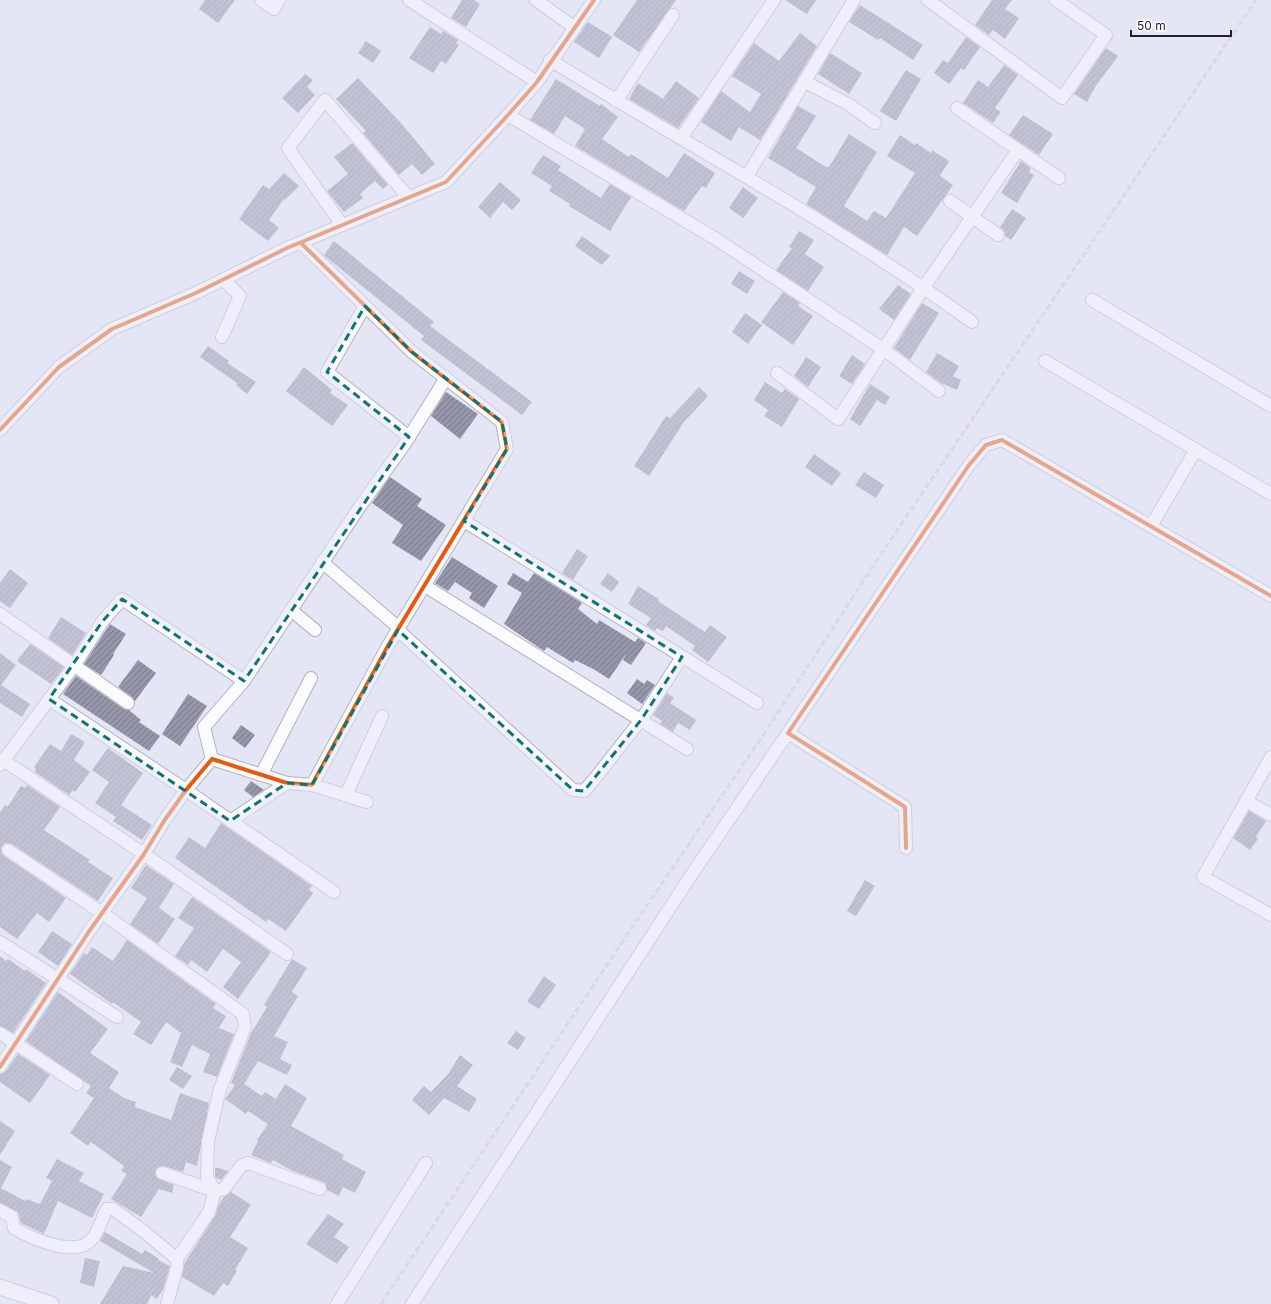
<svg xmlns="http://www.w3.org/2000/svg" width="1271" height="1304" font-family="Inter,sans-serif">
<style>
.building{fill:url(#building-hatch)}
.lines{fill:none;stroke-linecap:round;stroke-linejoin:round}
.minor-casing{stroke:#b1b2bf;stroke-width:14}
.tertiary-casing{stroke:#b1b2bf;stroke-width:17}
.minor{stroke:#fbfbfe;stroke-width:12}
.tertiary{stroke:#fbfbfe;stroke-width:15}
.rail{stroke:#cacace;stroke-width:3;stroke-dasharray:6 3;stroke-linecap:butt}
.cycleway-casing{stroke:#fff;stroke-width:6}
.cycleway{stroke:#e8590c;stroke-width:4}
.marked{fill:none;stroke:#0f766e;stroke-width:3;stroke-dasharray:8 5;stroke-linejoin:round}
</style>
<defs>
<pattern id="building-hatch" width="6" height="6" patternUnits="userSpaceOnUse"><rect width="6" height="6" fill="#9596a9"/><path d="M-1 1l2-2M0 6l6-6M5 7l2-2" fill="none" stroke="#797a8a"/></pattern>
</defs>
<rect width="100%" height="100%" fill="#e4e6f5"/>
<!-- building -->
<g class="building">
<path d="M205 0H235L218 23 199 9Z"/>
<path d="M462 0H474L480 4 466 27 451 18Z"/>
<path d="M637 0H676L639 52 613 35Z"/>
<path d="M785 0H816L807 14Z"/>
<path d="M992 0H1012L1005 9 1019 18 1005 39 993 30 989 35 975 25Z"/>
<path d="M860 5 923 45 913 60 880 38 878 40 849 22Z"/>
<path d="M588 22 612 37 599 58 574 42Z"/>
<path d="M430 27 441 34 443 31 458 40 456 43 459 45 446 64 441 61 433 73 409 58Z"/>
<path d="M800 33 817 46 760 140 739 127 731 141 701 122 721 91 750 112 761 94 732 76 754 43 779 61Z"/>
<path d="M966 37 980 47 964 70 961 68 949 84 934 73 943 60 948 63Z"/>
<path d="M366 41 381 51 373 63 358 53Z"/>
<path d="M1106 48 1118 56 1095 87 1087 102 1074 94Z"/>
<path d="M830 53 862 73 849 94 818 74Z"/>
<path d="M1004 65 1018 75 995 108 1001 112 993 123 963 103 978 80 988 87Z"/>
<path d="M906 70 921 79 896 121 880 111Z"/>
<path d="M305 74 313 80 307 87 315 95 298 113 282 98Z"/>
<path d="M358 78 401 123 435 164 422 175 412 164 399 175 363 133 366 131 336 99Z"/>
<path d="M556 79 600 106 601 104 618 117 602 139 629 157 631 154 668 178 684 153 715 173 706 188 702 186 684 211 575 146 585 129 565 116 554 134 530 120Z"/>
<path d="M676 81 699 98 678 128 629 99 638 83 663 99Z"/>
<path d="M798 106 816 116 796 148 826 167H829L849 134 877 152 844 206 867 221 874 211 886 218 915 173 887 156 900 135 915 145 916 143 931 153 932 150 949 161 940 176 953 185 917 236 904 227 887 255 806 204 816 187 768 158Z"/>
<path d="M1023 115 1053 134 1039 155 1009 135Z"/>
<path d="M352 143 388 185 383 189 375 181 360 194 363 198 344 212 327 191 348 174 334 157Z"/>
<path d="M543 155 561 166 558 170 601 198 610 184 631 197 610 231 569 206 570 204 549 191 552 186 531 173Z"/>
<path d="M1021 161 1031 168 1029 172 1034 175 1017 203 1001 193Z"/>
<path d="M284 173 299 186 285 200 284 199 269 220 279 228 268 241 239 219 263 185 269 189Z"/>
<path d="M500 182 521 200 512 210 503 202 490 218 478 207Z"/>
<path d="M743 187 758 198 743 218 729 208Z"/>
<path d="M1012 209 1026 218 1011 240 1005 236V232L1000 227Z"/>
<path d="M799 231 814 240 805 254 824 267 808 291 776 270 792 248 789 247Z"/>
<path d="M582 236 610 256 602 265 575 246Z"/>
<path d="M334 241 434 322 430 326 532 402 522 415 421 340 424 336 326 257 324 255Z"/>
<path d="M739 271 755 281 747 294 731 284Z"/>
<path d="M898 285 911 294 894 320 879 309Z"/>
<path d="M783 292 800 303 798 306 813 316 793 345 761 322Z"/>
<path d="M922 303 939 313 910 360 894 348Z"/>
<path d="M745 313 762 325 748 344 732 332Z"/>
<path d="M208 346 229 361 227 363 256 382 247 394 236 385 237 383 200 357Z"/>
<path d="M937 353 959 366 953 376 961 380 957 390 941 383 926 372Z"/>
<path d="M852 355 865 364 852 384 839 376Z"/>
<path d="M806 357 821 367 808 387 794 376Z"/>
<path d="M304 367 332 390 330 393 348 405 332 426 286 391Z"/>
<path d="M765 382 782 393 785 389 799 399 782 427 764 416 768 410 754 400Z"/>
<path d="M870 384 890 397 885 405 877 400 860 426 850 419Z"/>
<path d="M699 387 708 396 684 422 649 476 634 466 666 416 670 418Z"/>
<path d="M446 392 478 414 460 439 431 416Z"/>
<path d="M814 454 841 473 832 486 805 467Z"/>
<path d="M864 472 884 485 876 498 855 485Z"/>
<path d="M390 477 422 499 417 506 446 525 421 561 392 543 403 525 372 503Z"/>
<path d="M577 549 588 556 573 580 562 573Z"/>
<path d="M452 557 498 586 484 608 469 598 472 593 455 582 448 591 435 583Z"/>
<path d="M10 569 28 583 10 608 0 601V583Z"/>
<path d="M513 573 528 582 534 573 582 603 578 609 597 624 599 620 635 642 638 638 646 643 631 665 623 660 626 654 609 679 595 670 575 660 573 663 547 647 544 651 504 624 522 593 507 584Z"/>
<path d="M608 573 619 582 612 592 600 584Z"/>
<path d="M638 586 659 599 658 601 705 632 710 625 727 637 708 662 692 650 695 646 666 626 663 631 657 628 655 631 646 625 651 618 628 604Z"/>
<path d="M61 617 86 633 72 655 48 638Z"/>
<path d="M110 624 126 634 113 654 114 655 101 675 84 664Z"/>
<path d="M30 644 64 667 51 684 17 661Z"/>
<path d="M0 653 16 665 1 685 30 704 22 717 0 703Z"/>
<path d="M138 660 156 673 135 701 132 697 118 687Z"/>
<path d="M76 676 124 709 129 710 141 720 139 722 160 736 149 751 63 694Z"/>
<path d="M637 679 644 684 647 680 655 685 642 704 627 693Z"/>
<path d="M667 693 674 698 670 703 696 720 690 730 678 723 673 732 660 724 662 721 653 715Z"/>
<path d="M188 694 207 706 180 746 162 734Z"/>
<path d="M241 725 255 735 245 748 232 738Z"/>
<path d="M71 734 85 742 74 760 90 772 75 792 73 790 69 795 35 772 36 769 34 767 50 744 61 751Z"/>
<path d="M108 748 143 773 121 805 152 825 142 840 113 821 116 817 95 803 109 782 92 770Z"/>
<path d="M251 781 264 790 253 797 244 790Z"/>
<path d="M27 785 60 807 44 830 90 860 88 862 113 878 98 901 12 844 4 843 1 850 4 856 66 898 49 922 37 913 17 939 0 927V812L5 805 8 806 21 786 25 788Z"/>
<path d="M1249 811 1266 821 1256 837 1258 839 1250 850 1233 838Z"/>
<path d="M221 823 312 886 309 890 313 893 286 931 268 919 266 922 175 858 189 837 205 848Z"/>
<path d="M146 865 174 884 159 908 175 919 158 944 130 924 147 898 131 888Z"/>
<path d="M865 880 875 886 856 916 847 911Z"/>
<path d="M192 897 271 952 238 999 223 987 241 962 223 949 207 972 191 960 188 965 175 956 194 928 178 918Z"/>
<path d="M52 931 72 944 58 966 38 952Z"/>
<path d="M127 940 216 1004 213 1008 226 1016 219 1028 234 1034 217 1077 203 1072 210 1054 192 1045 182 1067 170 1062 181 1033 166 1022 151 1045 133 1034 141 1022 113 1002 112 1004 70 974 84 953 87 955 92 947 113 961Z"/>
<path d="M0 956 6 961 8 959 25 971 26 969 46 983 13 1033 0 1026Z"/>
<path d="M292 959 307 968 292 992 298 996 274 1036 288 1042 280 1059 292 1065 287 1075 258 1061 244 1084 262 1096 265 1092 276 1099 285 1084 307 1098 291 1126 344 1155 342 1159 366 1172 355 1193 343 1187 339 1196 327 1190 326 1184 323 1182 293 1171 273 1160 271 1163 251 1155 258 1141 257 1140 268 1124 248 1111 246 1114 225 1099 235 1085 231 1083 251 1033 267 1007 264 1005Z"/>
<path d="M544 976 556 985 539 1009 528 1002V1000Z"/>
<path d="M58 992 108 1029 90 1053 119 1072 109 1088 124 1098 136 1102 135 1107 171 1120 180 1093 209 1103 197 1166 186 1162 183 1172 164 1166 157 1168 155 1174 157 1178 174 1185 172 1193 159 1189 141 1217 111 1199 127 1174 121 1171 124 1166 91 1142 88 1146 70 1133 94 1098 86 1093 91 1086 26 1041Z"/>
<path d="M516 1031 526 1038 518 1050 507 1043Z"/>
<path d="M18 1054 50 1075 30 1103 0 1082V1074L6 1071Z"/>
<path d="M460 1055 473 1065 457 1086 477 1099 469 1112 444 1098 429 1115 412 1100 424 1086 431 1092 448 1074Z"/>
<path d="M177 1067 192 1076 183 1089 169 1080Z"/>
<path d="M0 1121 15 1131 0 1155Z"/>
<path d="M57 1159 84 1173 79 1181 104 1194 92 1218 58 1201 44 1234 21 1223 18 1212 0 1203V1160L12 1167 1 1188 25 1201 26 1199 40 1204 52 1181 46 1178Z"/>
<path d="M215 1167 228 1171 221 1180 216 1178 215 1175Z"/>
<path d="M231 1192 251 1205 230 1237 248 1248 235 1270 237 1271 228 1286 223 1283 214 1296 182 1277 184 1264 215 1216 219 1204 224 1197Z"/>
<path d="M328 1214 344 1224 334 1237 349 1247 337 1264 306 1244Z"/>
<path d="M105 1232 142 1254 145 1250 159 1259 158 1260 170 1266 163 1289 157 1299 152 1296V1294L147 1304H100L123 1266 154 1273 100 1241Z"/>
<path d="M85 1258 100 1261 94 1287 80 1283Z"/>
</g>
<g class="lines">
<!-- minor casing -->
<g class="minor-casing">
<g id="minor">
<path d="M261 0 274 9 279 0"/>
<path d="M409 0 537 82"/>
<path d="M536 0 575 28"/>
<path d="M928 0 1062 98 1106 35 1056 0"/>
<path d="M550 60C691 147 838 225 972 322"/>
<path d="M805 82 848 104 875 123"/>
<path d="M616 101 673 15"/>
<path d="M957 108 1059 178"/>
<path d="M508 115 716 239 883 349 939 391"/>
<path d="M681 138 774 0"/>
<path d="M747 176 854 0"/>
<path d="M950 201 998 235"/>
<path d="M342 225 288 148 325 100 408 197"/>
<path d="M1092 300 1271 406"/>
<path d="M365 306 327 372 409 437"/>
<path d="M222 337 240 296 224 280"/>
<path d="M1045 361 1271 494"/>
<path d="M777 373 838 419 924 287 1018 150"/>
<path d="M0 430 59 367 112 329 198 292 287 248 446 182 508 115 537 82 594 0"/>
<path d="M464 521 757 703"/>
<path d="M1151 526 1195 451"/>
<path d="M322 562 399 628"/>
<path d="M425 586 687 749"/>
<path d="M291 610 315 630"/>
<path d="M0 614 128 703"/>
<path d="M398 630 573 790 584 791 592 782 641 720 682 657"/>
<path d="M49 699 186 790 334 892"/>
<path d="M1271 757 1203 877 1271 915"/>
<path d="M212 759 204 727 244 681"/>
<path d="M3 760 144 854 287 954"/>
<path d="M0 765 74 666 102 622 122 599 244 681 361 505 404 445 446 378"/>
<path d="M261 775 311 678"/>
<path d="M312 785 367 802"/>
<path d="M346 795 382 716"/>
<path d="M1246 801 1271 815"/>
<path d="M230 821 287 783"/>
<path d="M906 848 905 807 788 733 969 465 986 445 1002 440 1271 596"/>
<path d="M8 850 102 913 243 1014 245 1027 220 1089 208 1141 207 1177 215 1191 209 1212 177 1259V1267L167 1304"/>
<path d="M0 942 117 1017"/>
<path d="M0 1033 77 1084"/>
<path d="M0 1067 90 930 144 854 164 821 186 790 212 759 287 783 312 785 389 644 507 449 502 422 412 352 301 243"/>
<path d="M162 1173 215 1191 224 1189 241 1166 248 1163 320 1189"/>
<path d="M0 1210 12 1217 14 1228C30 1238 74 1257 90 1241 99 1233 101 1219 107 1209H113L142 1230 177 1259"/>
<path d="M337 1304 426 1163"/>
<path d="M412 1304 690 877 788 733"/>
</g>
</g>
<!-- tertiary casing -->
<g class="tertiary-casing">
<path id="tertiary" d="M0 1287 51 1304"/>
</g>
<!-- minor -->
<use href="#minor" class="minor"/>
<!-- tertiary -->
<use href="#tertiary" class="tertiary"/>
<!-- rail -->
<path class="rail" d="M381 1304 637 920 764 734 877 560 1256 0"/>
<!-- cycleway casing -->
<g class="cycleway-casing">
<g id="cycleway">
<path d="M0 430 59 367 112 329 198 292 287 248 446 182 508 115 537 82 594 0"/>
<path d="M906 848 905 807 788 733 969 465 986 445 1002 440 1271 596"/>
<path d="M0 1067 90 930 144 854 164 821 186 790 212 759 287 783 312 785 389 644 507 449 502 422 412 352 301 243"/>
</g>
</g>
<!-- cycleway -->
<use href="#cycleway" class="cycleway"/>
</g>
<!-- marked area -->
<path d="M0 0H1271V1304H0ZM365 306 412 352 502 422 507 449 464 521 682 657 641 720 584 791 573 790 398 630 312 785 287 783 230 821 49 699 102 622 122 599 244 681 409 437 327 372Z" fill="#e4e6f5" fill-opacity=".55" fill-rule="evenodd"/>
<path class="marked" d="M365 306 412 352 502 422 507 449 464 521 682 657 641 720 584 791 573 790 398 630 312 785 287 783 230 821 49 699 102 622 122 599 244 681 409 437 327 372Z"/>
<!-- scale -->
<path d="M1131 30v6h100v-6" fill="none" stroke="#22232f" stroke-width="2"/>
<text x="1137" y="30" font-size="12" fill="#22232f" stroke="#ffffff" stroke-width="3" paint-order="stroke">50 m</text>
</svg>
